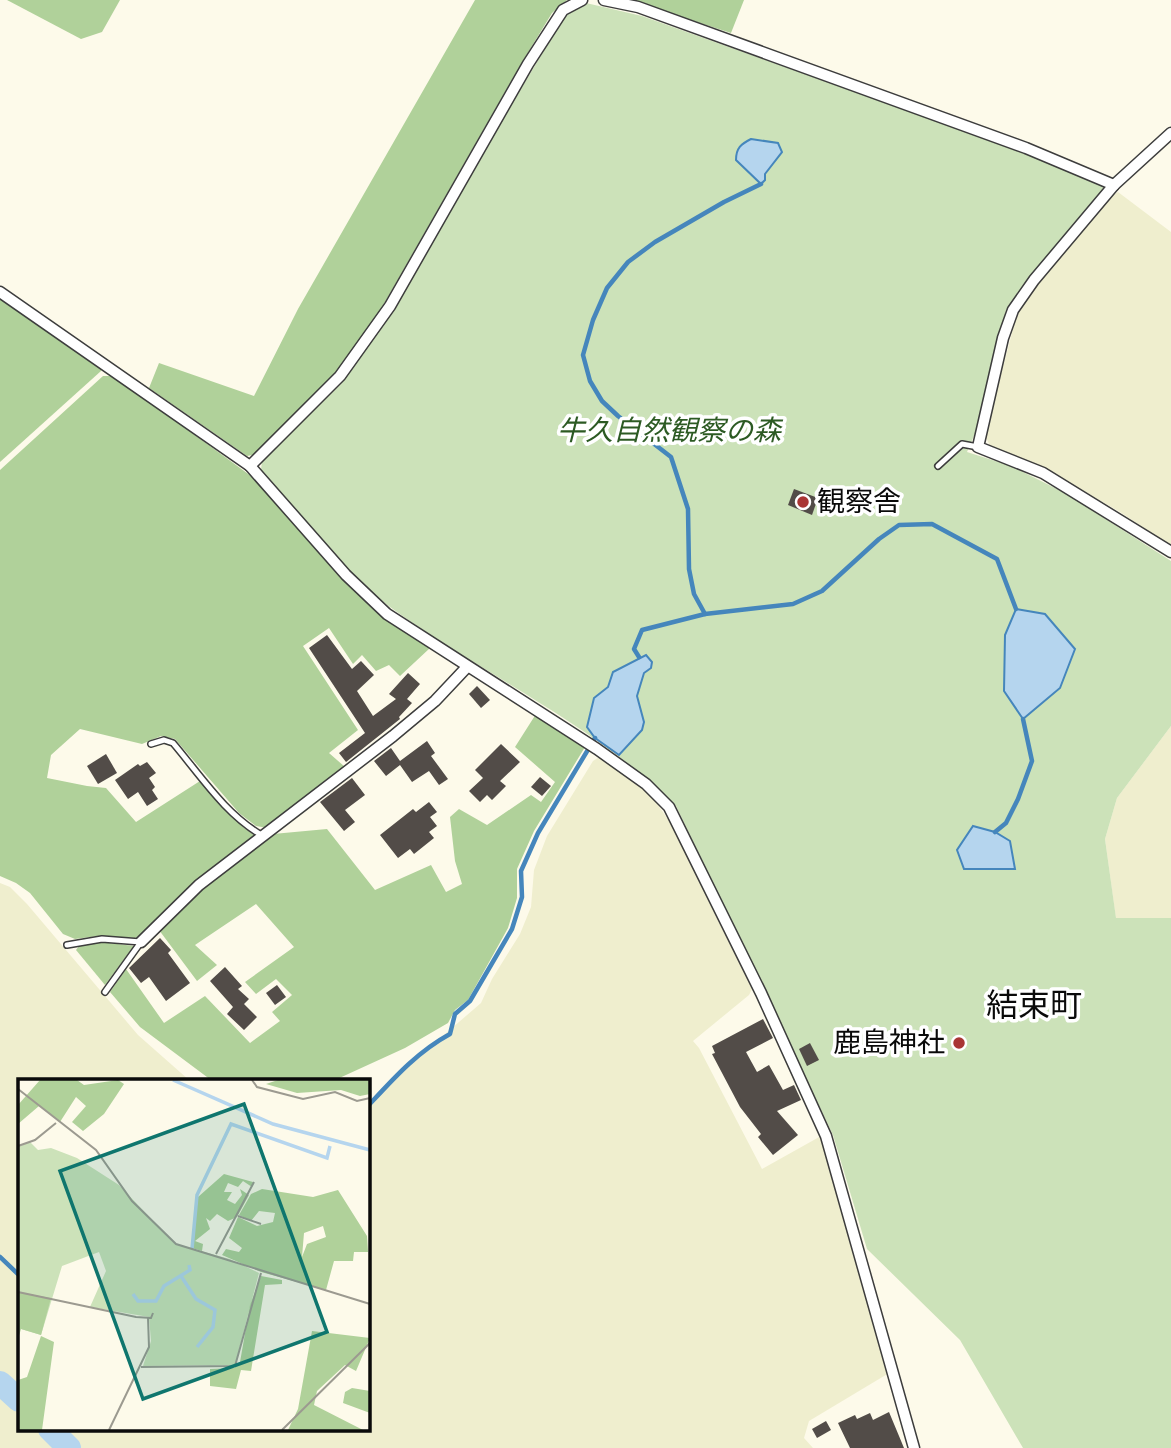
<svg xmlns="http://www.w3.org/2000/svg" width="1171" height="1448" font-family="Spectral,'Noto Sans JP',serif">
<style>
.farmland{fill:#efeece}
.green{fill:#cce2b9}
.forest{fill:#b0d19a}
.water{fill:#b5d5ee;stroke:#4586bc;stroke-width:2}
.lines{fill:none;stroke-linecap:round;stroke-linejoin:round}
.stream{stroke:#4586bc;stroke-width:4.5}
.river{stroke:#b5d5ee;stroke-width:24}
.building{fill:#524c48}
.lane-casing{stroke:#3d3d3d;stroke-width:8}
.street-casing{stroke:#3d3d3d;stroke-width:13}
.lane{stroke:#fff;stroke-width:5}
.street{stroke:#fff;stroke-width:10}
.poi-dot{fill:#a93534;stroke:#fff;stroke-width:2.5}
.labels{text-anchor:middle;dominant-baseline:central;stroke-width:7;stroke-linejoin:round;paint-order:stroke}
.park-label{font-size:28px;font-style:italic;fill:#2c5a23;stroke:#fff}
.poi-label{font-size:28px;fill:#0a0a0a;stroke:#fff;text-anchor:start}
.quarter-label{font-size:32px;fill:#0a0a0a;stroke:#fff}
.inset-river{fill:none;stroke:#b5d5ee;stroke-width:3.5}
.inset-road{fill:none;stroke:#9c9a90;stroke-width:2}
.view{fill:#0f766e;fill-opacity:0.15;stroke:#0f766e;stroke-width:3.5}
.inset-edge{fill:none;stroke:#0a0a0a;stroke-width:3.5}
</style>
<rect width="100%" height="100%" fill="#fdfaea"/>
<!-- farmland -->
<g class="farmland">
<path d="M1118 192 1171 232V546L1120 512 1047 470 990 446 985 435 1017 314 1047 271 1110 197Z"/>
<path d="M1171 726V918L1116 919 1105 839 1117 798Z"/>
<path d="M599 757 652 796 671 824 752 989 749 995 693 1041 699 1048 762 1169 821 1136 889 1373 809 1421 804 1438 813 1448H0V883L10 887 27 904 138 1035 189 1080H19V1429H368V1108L401 1072 481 1003 492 979 520 934 531 907 534 870 547 836 593 761Z"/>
</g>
<!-- green -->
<path class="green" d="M586 3 642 16 1020 151 1104 185 1099 198 1036 269 1006 310 979 424 967 452 1011 466 1065 493 1171 561V726L1117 798 1105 839 1116 918H1171V1448H1023L960 1340 867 1249 833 1135 676 806C596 726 488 677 397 612 347 577 303 515 261 470L262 461 341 384 393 310 473 169 564 17Z"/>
<!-- forest -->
<g class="forest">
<path d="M7 0H120L102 32 81 39Z"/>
<path d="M475 0H567L552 13 521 64 381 309 336 373 257 454 247 456 149 388 159 363 254 396 298 309Z"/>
<path d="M629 0H744L731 33Z"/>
<path d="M0 296 102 367 101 371 0 462Z"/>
<path d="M103 376H114L251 476 348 582 405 632 430 648 400 676 389 665 376 671 362 655 353 664 329 628 303 646 358 730 329 753 345 767 268 828 256 826 239 813 175 739 161 736 142 744 80 729 51 755 47 778 87 786 106 788 136 822 200 781 243 827 254 835 253 840 144 933 135 938 98 936 75 939 63 934 30 893 16 883 0 876V470Z"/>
<path d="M536 714 585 747 534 831 517 869V898L508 928 468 1000 455 1010 448 1023 405 1048 335 1080H211L140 1027 110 992 126 969 164 1023 205 996 250 1043 280 1021 272 1012 292 995 276 979 256 994 245 982 294 947 256 904 195 945 217 965 197 981 159 930 200 890 273 834 327 829 375 890 431 865 446 892 462 884 455 861 450 817 459 809 487 825 531 795 541 802 555 782 515 747Z"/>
<path d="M101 942 134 946 105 985 76 950 79 946Z"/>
</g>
<!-- water -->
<g class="water">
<path d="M751 139 778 143 782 152 765 174V180L761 184 736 160C736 148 741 144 751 139Z"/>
<path d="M1016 609 1045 614 1075 649 1060 688 1023 719 1004 691 1005 635Z"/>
<path d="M646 655 652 662 651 668 644 673 637 696 644 722 642 730 619 755 595 738 587 727 594 698 608 687 613 672Z"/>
<path d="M973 826 995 832 1010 841 1015 869H964L957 850Z"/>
</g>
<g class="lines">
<!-- stream -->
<g class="stream">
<path d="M705 614 694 594 689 569 688 509 671 457 618 416 602 401 590 381 583 355 593 320 607 288 628 262 655 242 724 202 761 184"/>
<path d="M639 657 634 649 642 630 705 614 793 604 822 591 879 539 899 525 932 524 997 559 1016 609"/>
<path d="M995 832 1006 823 1018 799 1032 761 1023 719"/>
<path d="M368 1106C394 1078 417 1052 450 1034L455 1014 470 1001 512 929 522 897 521 871 538 833 595 738"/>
<path d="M0 1257 19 1275"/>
</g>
<!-- river -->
<g class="river">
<path d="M0 1383 19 1400"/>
<path d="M50 1429 69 1448"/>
</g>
</g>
<!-- building -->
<g class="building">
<path d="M794 489 818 498 812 515 788 505Z"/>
<path d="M327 635 352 669 361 661 374 675 357 691 373 716 396 699 389 694 408 673 420 684 407 699 412 703 399 717 400 719 346 762 339 753 365 733 309 648Z"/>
<path d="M477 686 490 700 481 708 469 694Z"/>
<path d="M427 741 435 753 431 756 448 779 439 785 429 771 412 782 400 765 386 776 374 761 391 748 400 761Z"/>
<path d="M501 744 520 762 500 781 506 786 492 800 487 795 480 802 469 791 483 778 475 770Z"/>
<path d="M106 754 117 773 98 784 87 766Z"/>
<path d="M147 762 156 773 149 778 155 787 152 790 158 799 147 806 138 792 128 799 115 780 138 764 140 766Z"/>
<path d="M540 777 551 786 542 796 531 787Z"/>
<path d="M352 778 365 795 345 810 355 822 344 831 320 802Z"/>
<path d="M429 802 437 812 430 817 437 826 429 832 434 838 414 854 410 849 398 858 380 835 413 809 416 812Z"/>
<path d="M160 938 171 950 168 953 190 983 166 1001 149 977 141 983 129 968Z"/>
<path d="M225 967 242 986 238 989 249 999 244 1004 257 1017 244 1030 227 1014 233 1007 210 981Z"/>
<path d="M277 985 286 997 275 1005 266 993Z"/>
<path d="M763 1019 773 1038 746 1052 757 1072 769 1065 783 1090 794 1085 801 1100 777 1111 798 1135 773 1155 758 1137 761 1134 740 1107 712 1054 715 1053 712 1046Z"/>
<path d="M810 1043 819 1060 807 1066 799 1049Z"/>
<path d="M889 1412 904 1448H850L838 1423 855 1415 857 1419 870 1413 873 1420Z"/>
<path d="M826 1421 831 1430 817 1438 812 1429Z"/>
</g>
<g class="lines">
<!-- lane casing -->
<g class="lane-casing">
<g id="lane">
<path d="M938 466 962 444 978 447"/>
<path d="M151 744 164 740 173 743C201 776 225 814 263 836"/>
<path d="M67 945 102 939 141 942"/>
<path d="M105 992 141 942"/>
</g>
</g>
<!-- street casing -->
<g class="street-casing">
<g id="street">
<path d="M604 0 638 7 1026 148 1114 185"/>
<path d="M1171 133 1114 185 1034 280 1013 310 1003 338 978 447 1043 473 1171 552"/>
<path d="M0 292 250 466 346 575 387 614 597 749 646 784 669 807 761 993 826 1136 914 1448"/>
<path d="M250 466 340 376 390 306 528 64 563 10 582 0"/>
<path d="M141 942 199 885 393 736 435 701 467 667"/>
</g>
</g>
<!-- lane -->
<use href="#lane" class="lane"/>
<!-- street -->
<use href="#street" class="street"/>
</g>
<!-- markers -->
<g class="poi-dot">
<circle cx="803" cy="502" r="7"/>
<circle cx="959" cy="1043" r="7"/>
</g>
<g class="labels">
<!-- park labels -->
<g class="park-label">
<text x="669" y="431">牛久自然観察の森</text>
</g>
<!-- poi labels -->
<g class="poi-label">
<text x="817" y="502">観察舎</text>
<text x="945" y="1043" text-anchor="end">鹿島神社</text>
</g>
<!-- quarter labels -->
<g class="quarter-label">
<text x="1034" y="1006">結束町</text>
</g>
</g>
<!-- overview -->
<g transform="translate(18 1079)">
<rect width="352" height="352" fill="#fdfaea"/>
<path d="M12 63 20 71 33 69 59 79 101 106 157 165 212 180 241 194 217 286 125 287 133 262 131 238 72 228 88 192 81 173 44 187 23 256 0 249V68Z" fill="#cce2b9"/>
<path d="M22 1H59L66 6 100 1 106 5 86 35 65 52 54 43 68 27 58 18 42 43 21 27 0 45V26ZM260 1H352V15L342 17 323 11 279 14 248 5ZM206 95 235 103 234 108 225 102 220 108 210 104 206 113H214L209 121 217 125 224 116 222 110 231 116 219 138 210 142 199 135 192 142 188 139 192 150 177 162 185 165 184 172 174 169 180 118ZM244 110 295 118 320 111 349 157 350 173H336L335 182H316L308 211 243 193 204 176 208 170 221 173 224 169 211 159 220 138 239 147 255 143 257 134 241 132 233 142 221 136 233 115ZM305 147 308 158 289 165 284 178 286 154ZM243 197 264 201V205L247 206 233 292 223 291 218 310 192 307V290L216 289 222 283 232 226ZM0 213 33 219 23 256 3 250 0 260ZM294 252 352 259 338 292 327 286 299 312 296 326 345 351H270L280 330ZM23 257 36 263 24 351H0V301L9 298ZM334 309 352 312V334L325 324 327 313Z" fill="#b0d19a" fill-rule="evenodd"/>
<path class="inset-river" d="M155 1 255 45 352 71M174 170 179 116 213 45 309 79 312 67M163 197 178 220 197 231 195 248 179 268M115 215 120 222H138L146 207 172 191 171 186"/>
<path class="inset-road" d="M234 1 239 8 285 20 317 13 339 22 352 19M0 10 78 71 114 122 158 165 352 225M0 67 17 61 38 44M220 137 243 145M198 175 236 103M0 213 118 238 133 239 135 234M123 288 217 287 243 194M91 351 131 268 130 239M264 351 352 264"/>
<path class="view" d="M226 25 309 253 125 320 42 92Z"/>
<rect width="352" height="352" class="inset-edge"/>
</g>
</svg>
